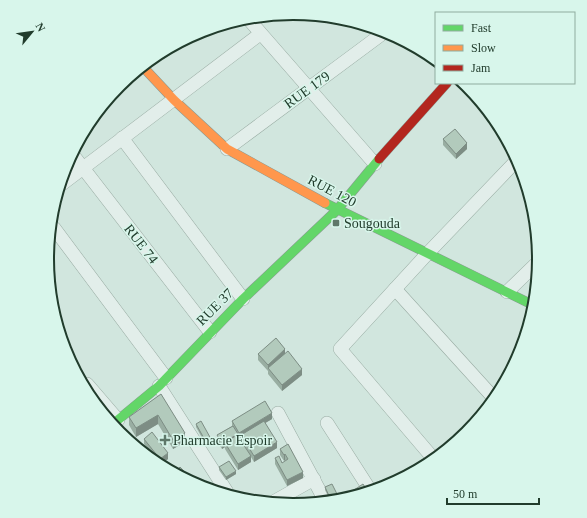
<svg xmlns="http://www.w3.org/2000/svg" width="587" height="518" font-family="'Times New Roman',serif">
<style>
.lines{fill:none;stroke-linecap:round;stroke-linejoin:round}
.street-casing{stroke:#99aca3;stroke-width:14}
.fast-casing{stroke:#8a9b93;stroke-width:10}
.slow-casing{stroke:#8a9b93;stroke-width:10}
.jam-casing{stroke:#8a9b93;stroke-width:10}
.street{stroke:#e2eeea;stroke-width:13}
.fast{stroke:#63d668;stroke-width:9}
.slow{stroke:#ff974d;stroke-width:9}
.jam{stroke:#b3261e;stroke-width:9}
.wall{fill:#99aea2}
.shaded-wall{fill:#7d8d84}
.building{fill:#b2cabc;stroke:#7d8d84}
.poi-dot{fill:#5f786a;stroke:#d8f6eb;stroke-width:1.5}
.labels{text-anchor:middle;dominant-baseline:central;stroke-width:3;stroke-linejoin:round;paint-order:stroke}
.street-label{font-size:14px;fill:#213c2c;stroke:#d8f6eb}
.poi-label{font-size:14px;fill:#213c2c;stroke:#d8f6eb;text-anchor:start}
.rim{fill:none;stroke:#213c2c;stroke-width:2}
</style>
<rect width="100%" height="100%" fill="#d1e6de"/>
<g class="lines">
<!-- street casing -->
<g class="street-casing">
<g id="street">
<path d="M251 22 375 164"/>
<path d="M122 138 243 299"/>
<path d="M227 149 386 31"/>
<path d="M73 155 210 332"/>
<path d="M62 184 260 34"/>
<path d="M54 228 166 378"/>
<path d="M395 289 492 396"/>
<path d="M507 292 539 261"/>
<path d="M87 384 118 420"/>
<path d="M159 386 227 492"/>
<path d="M278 413 324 499"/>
<path d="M327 423 370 490"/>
<path d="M432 457 340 349 427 254 517 160"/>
<path d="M275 501 314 479"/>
</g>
</g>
<!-- fast casing -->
<g class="fast-casing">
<g id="fast">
<path d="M325 203 531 304"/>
<path d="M113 424 159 386 243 299 337 210 379 159"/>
</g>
</g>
<!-- slow casing -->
<g class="slow-casing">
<path id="slow" d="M144 68 174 100 227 149 325 203"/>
</g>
<!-- jam casing -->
<g class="jam-casing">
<path id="jam" d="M379 159 447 83"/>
</g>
<!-- street -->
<use href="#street" class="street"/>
<!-- fast -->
<use href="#fast" class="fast"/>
<!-- slow -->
<use href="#slow" class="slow"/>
<!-- jam -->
<use href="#jam" class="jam"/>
</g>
<!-- wall -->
<g class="wall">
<path d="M443 139 467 149 456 159 443 145Z"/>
<path d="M285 353 302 375 282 391 268 374V371L258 360V354Z"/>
<path d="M161 394 185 442 173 449 158 424 136 437 129 425V417Z"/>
<path d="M272 419 265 423 277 448 254 462 251 457V462L238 470 225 449V447L222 449 217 441V435L232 426V421Z"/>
<path d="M196 424 211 442 206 445 196 427Z"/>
<path d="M144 439 168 459 164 462 152 454 144 444Z"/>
<path d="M288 444 303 478 287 486 275 464V458L282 463 286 461 285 460 284 461 280 455V449Z"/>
<path d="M219 467 236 474 226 480 219 470Z"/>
<path d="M325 487 338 496 329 498 325 490Z"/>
</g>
<!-- shaded-wall -->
<g class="shaded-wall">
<path d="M467 143V149L456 159V154Z"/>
<path d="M285 349V355L268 368V371V365Z"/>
<path d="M302 369V375L282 391V385Z"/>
<path d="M272 413V419L242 437 241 435V438L239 439V433Z"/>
<path d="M158 415V424L136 437V428Z"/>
<path d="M185 433V442L173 449V440Z"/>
<path d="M238 434V440L225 443V447L222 449V443Z"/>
<path d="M211 439V442L206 445V442Z"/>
<path d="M277 442V448L254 462V456Z"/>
<path d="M168 453V459L164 462 160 460V459Z"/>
<path d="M285 454V460L284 461V455Z"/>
<path d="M251 456V462L238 470V464Z"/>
<path d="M236 471V474L226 480V477Z"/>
<path d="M303 472V478L287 486V480Z"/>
</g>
<!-- building -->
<g class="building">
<path d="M455 129 467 143 456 154 443 139Z"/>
<path d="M276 338 285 349 268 365 258 354Z"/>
<path d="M288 351 302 369 282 385 268 368Z"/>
<path d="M161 394 185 433 173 440 158 415 136 428 129 417Z"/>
<path d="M265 401 272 413 239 433 232 421Z"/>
<path d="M201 421 211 439 206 442 196 424Z"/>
<path d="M264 421 277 442 254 456 241 435Z"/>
<path d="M233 426 238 434 222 443 217 435Z"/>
<path d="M152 432 168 453 160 459 144 439Z"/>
<path d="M237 435 251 456 238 464 225 443Z"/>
<path d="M288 444 303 472 287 480 275 458 279 456 282 463 288 459 285 454 284 455 280 449Z"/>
<path d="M229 461 236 471 226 477 219 467Z"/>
<path d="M180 467 187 474 185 476 176 471Z"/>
<path d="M332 484 338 496 330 498 325 487Z"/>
<path d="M363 484 367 490 355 493 354 490Z"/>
<path d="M308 500 309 502 303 503Z"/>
</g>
<!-- markers -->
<g class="poi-dot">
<rect x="332" y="219" width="8" height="8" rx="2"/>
<path d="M163 434h4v4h4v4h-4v4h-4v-4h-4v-4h4z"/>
</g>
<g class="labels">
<!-- street labels -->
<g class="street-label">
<text transform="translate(307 90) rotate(-36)">RUE 179</text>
<text transform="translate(332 191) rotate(28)">RUE 120</text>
<text transform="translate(141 244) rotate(52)">RUE 74</text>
<text transform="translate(215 307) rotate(-45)">RUE 37</text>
</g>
<!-- poi labels -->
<g class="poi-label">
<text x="344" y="223">Sougouda</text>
<text x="173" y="440">Pharmacie Espoir</text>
</g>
</g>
<!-- crop -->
<path d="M0 0H587V518H0ZM54 259a239 239 0 1 1 478 0a239 239 0 1 1-478 0Z" fill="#d8f6eb" fill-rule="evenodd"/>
<path class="rim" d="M54 259a239 239 0 1 1 478 0a239 239 0 1 1-478 0Z"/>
<!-- legend -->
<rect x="435" y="12" width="140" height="72" fill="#d8f6eb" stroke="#8fac9f"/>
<rect x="443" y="25" width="20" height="6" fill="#63d668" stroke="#8fac9f"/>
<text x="471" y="32" font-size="12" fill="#213c2c">Fast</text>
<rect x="443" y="45" width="20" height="6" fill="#ff974d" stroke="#8fac9f"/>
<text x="471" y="52" font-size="12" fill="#213c2c">Slow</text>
<rect x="443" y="65" width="20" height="6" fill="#b3261e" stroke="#8fac9f"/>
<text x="471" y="72" font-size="12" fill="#213c2c">Jam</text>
<!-- north arrow -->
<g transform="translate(32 32) rotate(61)" stroke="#d8f6eb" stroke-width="3" paint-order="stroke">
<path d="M0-3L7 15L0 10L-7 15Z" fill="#213c2c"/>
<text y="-6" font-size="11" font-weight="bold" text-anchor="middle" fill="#213c2c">N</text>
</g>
<!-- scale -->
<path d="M447 498v6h92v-6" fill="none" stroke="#213c2c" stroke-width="2"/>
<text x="453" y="498" font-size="12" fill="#213c2c" stroke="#d8f6eb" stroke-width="3" paint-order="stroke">50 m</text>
</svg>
